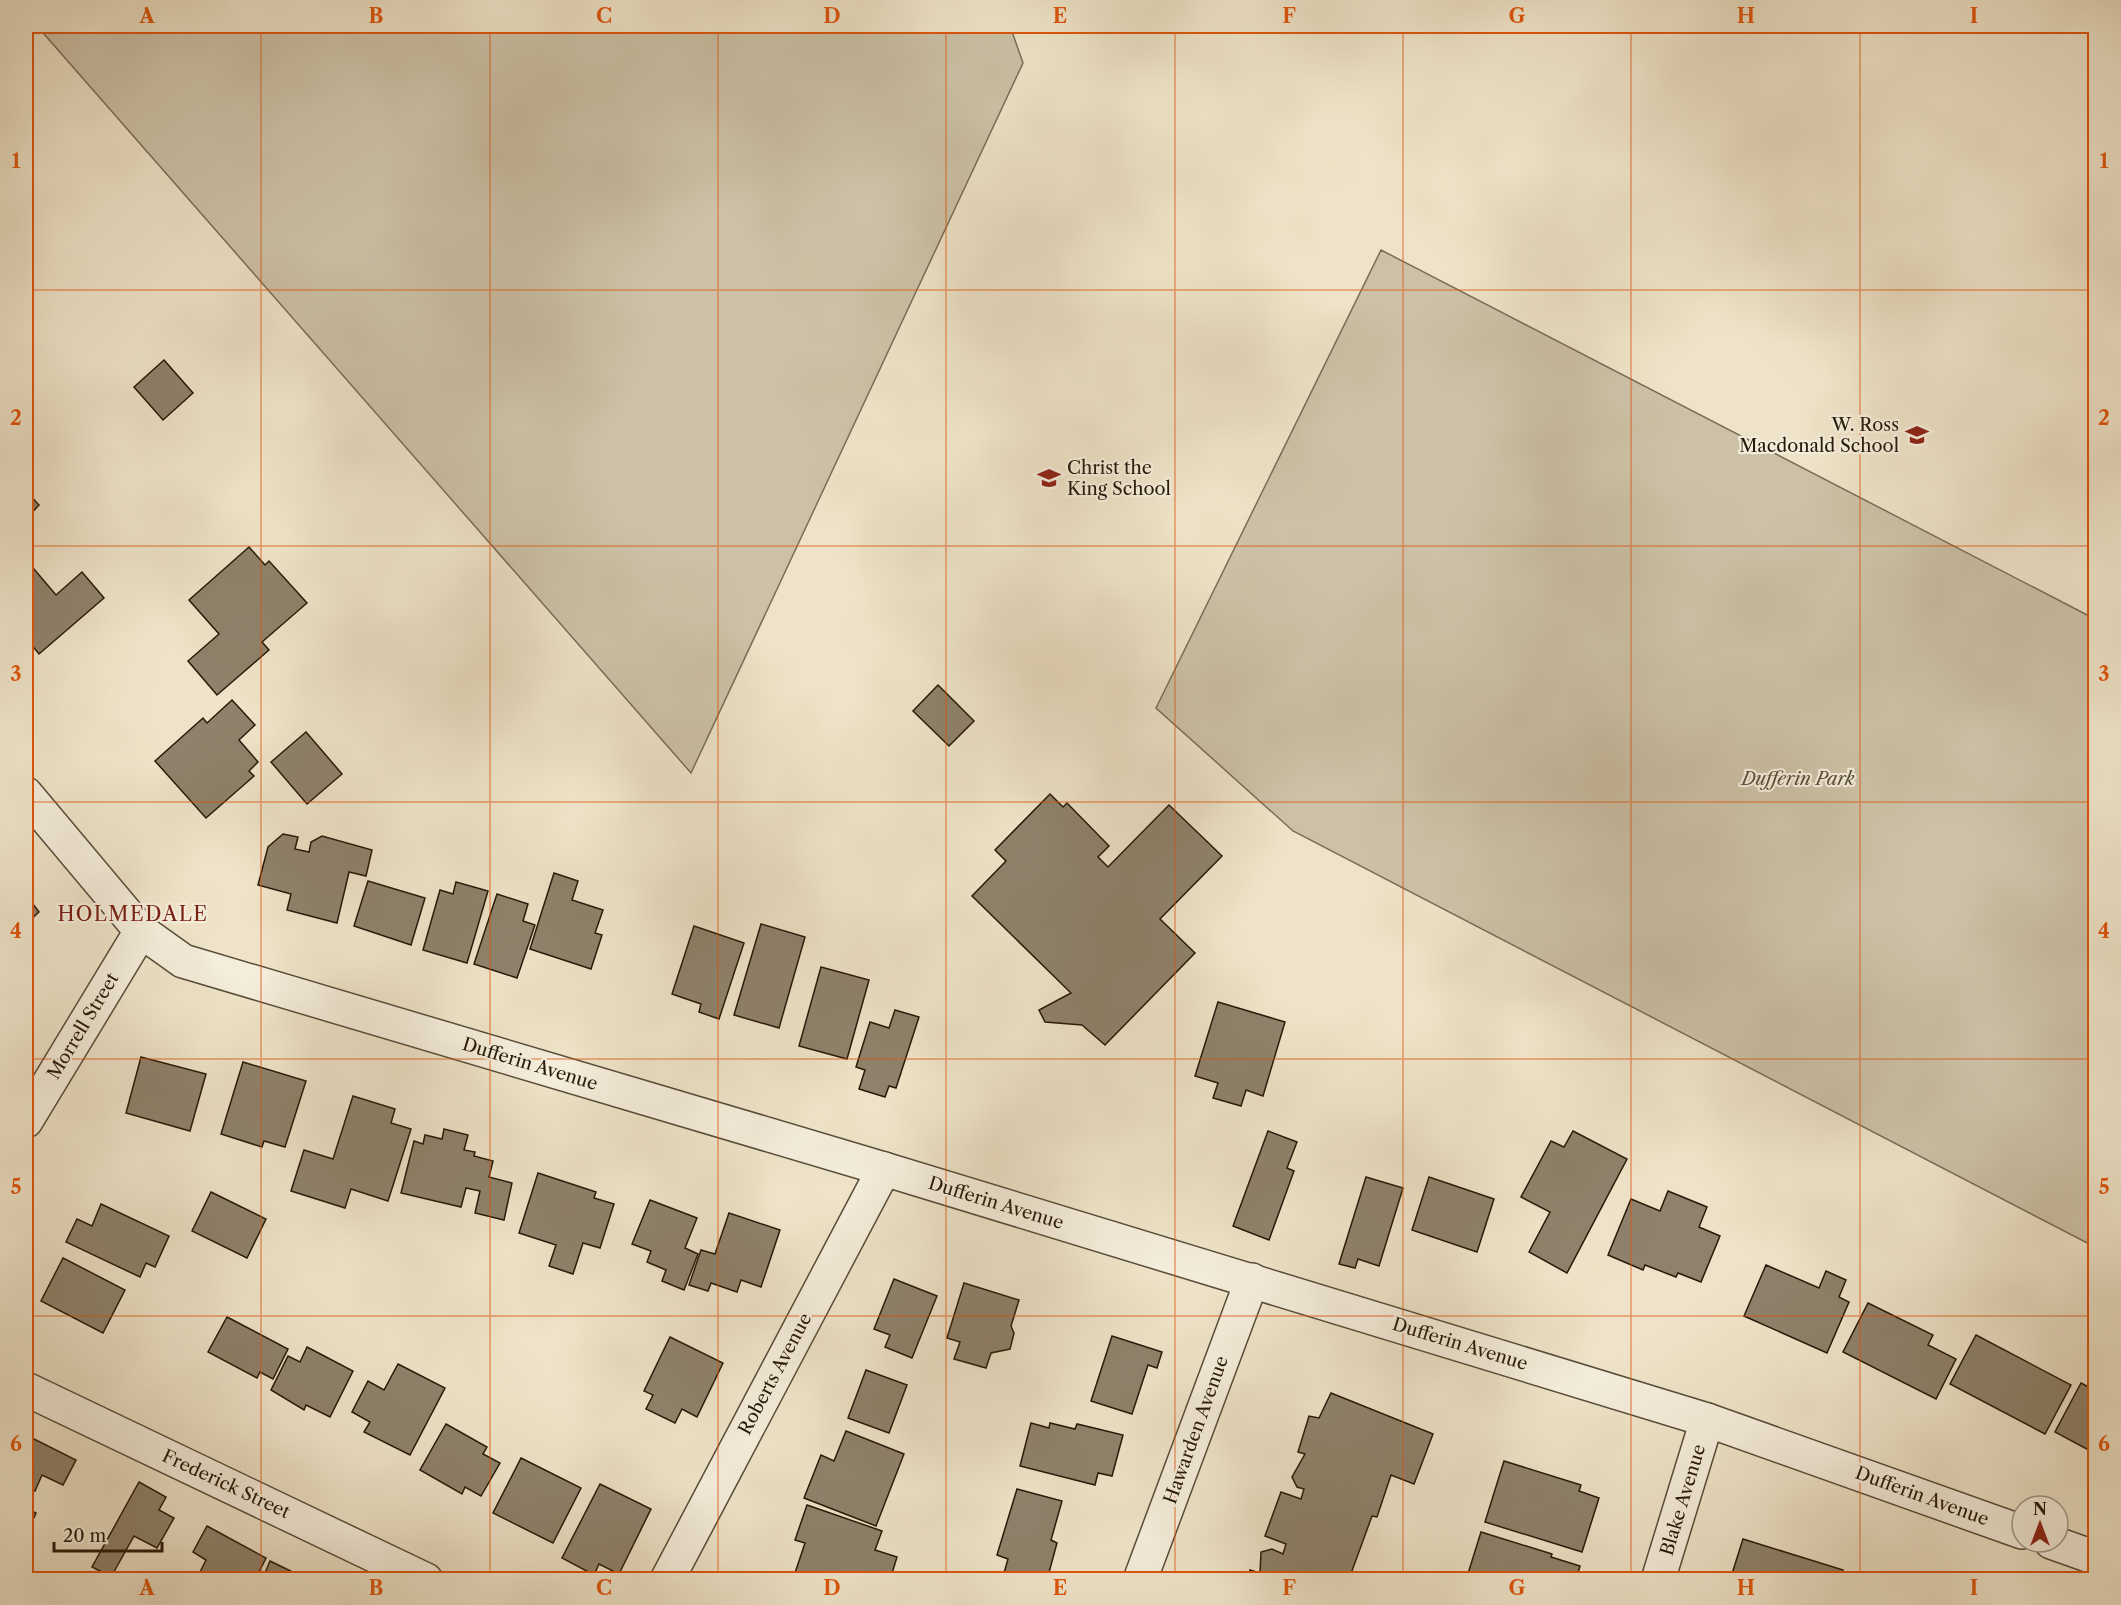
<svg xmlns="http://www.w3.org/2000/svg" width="2121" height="1605" font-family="'Libre Caslon Text',serif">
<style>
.green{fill:#ccc1a7;stroke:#796d58;stroke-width:1.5}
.building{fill:#8e826c;stroke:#261908;stroke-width:1.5}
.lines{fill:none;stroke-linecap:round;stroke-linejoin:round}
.minor-casing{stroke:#584c38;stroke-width:36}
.minor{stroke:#f4eddb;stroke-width:33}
.grid{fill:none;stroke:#de560c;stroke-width:1.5;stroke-opacity:0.55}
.labels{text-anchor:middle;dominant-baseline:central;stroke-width:4.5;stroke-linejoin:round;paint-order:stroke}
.poi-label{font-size:18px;fill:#261908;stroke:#f4eddb;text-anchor:end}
.park-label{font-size:18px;font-style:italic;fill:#584b38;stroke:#f4eddb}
.street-label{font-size:18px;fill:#261908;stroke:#f4eddb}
.neighbourhood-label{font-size:20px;letter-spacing:1.5px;fill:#7a1f14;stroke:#f4eddb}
.neatline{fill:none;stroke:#de560c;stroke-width:2}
.grid-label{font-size:20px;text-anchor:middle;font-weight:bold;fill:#de560c}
</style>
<rect width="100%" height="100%" fill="#eee3c8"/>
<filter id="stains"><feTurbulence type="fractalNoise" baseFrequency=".00333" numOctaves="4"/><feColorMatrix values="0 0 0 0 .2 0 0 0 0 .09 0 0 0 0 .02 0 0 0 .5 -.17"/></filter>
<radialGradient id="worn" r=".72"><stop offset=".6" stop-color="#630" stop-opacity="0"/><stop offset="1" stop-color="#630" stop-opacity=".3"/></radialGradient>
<!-- green -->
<g class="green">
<path d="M37 26H1010L1023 63 691 773Z"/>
<path d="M1381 250 2095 619V1247L1293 831 1156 708Z"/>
</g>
<!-- building -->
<g class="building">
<path d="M164 360 193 393 163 420 134 387Z"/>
<path d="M26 491 39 505 26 519Z"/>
<path d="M249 547 265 565 269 561 307 603 262 642 269 650 217 695 188 661 219 634 189 600Z"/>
<path d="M28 562 56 595 82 572 104 598 39 654 26 638V564Z"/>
<path d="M938 685 974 721 949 746 913 711Z"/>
<path d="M232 700 255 725 239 740 258 762 249 771 254 776 206 818 155 761 203 718 207 723Z"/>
<path d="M306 732 342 774 307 804 271 762Z"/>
<path d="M1050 794 1063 807 1067 803 1109 846 1098 857 1108 867 1169 805 1222 856 1160 919 1195 953 1105 1045 1082 1025 1045 1022 1039 1010 1071 993 972 896 1006 861 995 850Z"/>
<path d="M283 834 298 837 295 849 309 852 311 842 322 836 372 850 366 876 349 872 337 923 287 910 291 894 258 885 268 847Z"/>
<path d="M554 873 578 881 572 900 603 910 595 933 602 935 591 969 530 949Z"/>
<path d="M368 881 425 898 411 945 354 926Z"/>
<path d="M456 882 488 891 467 963 423 950 440 890 453 894Z"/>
<path d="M497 894 528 904 523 921 535 925 517 978 474 964Z"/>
<path d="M26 895 39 912 26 924Z"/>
<path d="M761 924 805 937 779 1028 734 1015Z"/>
<path d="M694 926 744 943 719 1019 699 1012 701 1004 672 994Z"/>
<path d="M821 967 869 980 847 1059 799 1046Z"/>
<path d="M1218 1002 1285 1022 1263 1096 1246 1090 1241 1106 1213 1098 1218 1083 1195 1076Z"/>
<path d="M895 1010 919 1017 896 1088 889 1086 885 1097 859 1089 865 1070 856 1067 870 1022 889 1028Z"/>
<path d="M141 1057 206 1074 190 1131 126 1113Z"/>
<path d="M243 1062 306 1081 285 1147 264 1141 262 1147 221 1134Z"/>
<path d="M353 1096 395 1109 391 1123 411 1129 388 1201 351 1189 345 1208 291 1191 304 1150 333 1159Z"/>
<path d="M444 1129 468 1135 464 1150 475 1152 474 1156 493 1161 489 1177 512 1183 504 1220 475 1213 480 1191 466 1188 461 1207 401 1193 414 1141 423 1144 425 1135 442 1139Z"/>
<path d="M1268 1131 1297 1142 1287 1168 1294 1171 1269 1240 1233 1226Z"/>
<path d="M1573 1131 1627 1159 1567 1273 1529 1252 1550 1212 1521 1197 1551 1141 1564 1147Z"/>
<path d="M538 1173 596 1192 594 1198 614 1204 600 1248 583 1243 573 1274 549 1266 556 1245 519 1233Z"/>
<path d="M1366 1177 1403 1188 1379 1266 1358 1259 1355 1268 1339 1264Z"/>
<path d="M1429 1177 1494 1199 1477 1252 1412 1230Z"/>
<path d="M1668 1191 1707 1207 1699 1227 1720 1236 1701 1282 1678 1273 1676 1277 1645 1265 1643 1270 1608 1255 1631 1199 1660 1211Z"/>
<path d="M211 1192 266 1219 247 1258 192 1231Z"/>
<path d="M650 1200 697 1218 685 1248 698 1254 684 1290 662 1281 666 1270 647 1262 651 1251 632 1244Z"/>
<path d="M101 1204 169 1236 155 1267 146 1263 140 1277 66 1242 77 1219 92 1226Z"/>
<path d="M729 1213 780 1230 761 1287 741 1280 737 1292 711 1283 708 1291 689 1285 701 1250 715 1254Z"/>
<path d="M63 1258 125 1290 103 1333 41 1301Z"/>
<path d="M1766 1265 1819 1288 1826 1271 1846 1280 1839 1297 1849 1302 1827 1353 1744 1316Z"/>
<path d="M894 1279 937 1296 912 1358 885 1347 890 1335 874 1329Z"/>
<path d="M964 1283 1019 1300 1011 1326 1014 1333 1010 1349 991 1353 986 1368 954 1359 960 1342 947 1338Z"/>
<path d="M1868 1303 1933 1335 1928 1345 1956 1359 1936 1399 1843 1352Z"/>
<path d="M227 1317 288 1349 273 1379 260 1372 257 1378 208 1352Z"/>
<path d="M1976 1335 2071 1385 2045 1434 1950 1384Z"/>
<path d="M1112 1336 1162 1352 1157 1368 1148 1365 1132 1414 1091 1401Z"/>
<path d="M670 1337 723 1363 697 1417 682 1409 675 1423 646 1409 653 1395 644 1391Z"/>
<path d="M307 1347 353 1371 330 1417 306 1405 304 1410 271 1390 288 1356 300 1362Z"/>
<path d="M398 1364 445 1388 410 1455 364 1432 370 1422 352 1412 368 1381 384 1390Z"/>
<path d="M866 1370 907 1385 889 1433 848 1418Z"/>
<path d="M2081 1383 2096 1391V1454L2055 1432Z"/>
<path d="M1331 1393 1433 1434 1414 1484 1391 1475 1377 1517 1372 1516 1349 1579 1350 1580H1247L1250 1570 1260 1573 1261 1552 1272 1549 1283 1554 1286 1544 1265 1536 1281 1492 1301 1499 1304 1489 1297 1487 1292 1477 1305 1454 1298 1452 1309 1416 1319 1418Z"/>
<path d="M1031 1423 1049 1428 1050 1423 1075 1429 1077 1424 1123 1435 1112 1476 1098 1473 1095 1485 1020 1466Z"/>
<path d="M446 1424 487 1447 483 1454 500 1463 481 1496 465 1487 462 1494 420 1470Z"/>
<path d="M846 1431 904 1454 876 1526 804 1498 821 1455 834 1461Z"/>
<path d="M26 1435 76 1460 63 1485 42 1475 35 1491 26 1487Z"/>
<path d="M521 1458 581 1488 553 1543 493 1513Z"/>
<path d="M1504 1461 1581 1485 1579 1491 1599 1498 1582 1552 1485 1522Z"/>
<path d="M139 1482 166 1497 159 1510 174 1518 157 1548 134 1536 111 1577 92 1567Z"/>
<path d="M600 1484 651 1509 619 1574 599 1564 594 1575 562 1558Z"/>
<path d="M1017 1489 1062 1501 1051 1540 1057 1543 1047 1580H1002L1008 1559 997 1555Z"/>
<path d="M807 1505 882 1531 875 1550 897 1557 890 1580 793 1579 805 1543 795 1540Z"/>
<path d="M26 1508 36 1513 26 1535Z"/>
<path d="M207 1526 266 1558 255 1580H204L198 1576 206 1560 193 1552Z"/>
<path d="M1481 1532 1552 1554 1551 1557 1580 1566 1576 1580H1466Z"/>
<path d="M1743 1539 1843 1570 1840 1580H1730Z"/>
<path d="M270 1561 309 1580H262Z"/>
</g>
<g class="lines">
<!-- minor casing -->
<g class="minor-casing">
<g id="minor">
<path d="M26 794 141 931 183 961 884 1169 1707 1420 2022 1532"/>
<path d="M26 1121 141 931"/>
<path d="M26 1389 426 1580"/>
<path d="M2051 1542 2096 1558"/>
<path d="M667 1580 884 1169"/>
<path d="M1140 1580 1252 1280"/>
<path d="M1658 1580 1707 1420"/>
</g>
</g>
<!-- minor -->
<use href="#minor" class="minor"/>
</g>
<!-- grid -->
<path class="grid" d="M261 26V1580M490 26V1580M718 26V1580M946 26V1580M1175 26V1580M1403 26V1580M1631 26V1580M1860 26V1580M26 290H2096M26 546H2096M26 802H2096M26 1059H2096M26 1316H2096"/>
<!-- icons -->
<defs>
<g id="school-bare" transform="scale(1.8)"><path d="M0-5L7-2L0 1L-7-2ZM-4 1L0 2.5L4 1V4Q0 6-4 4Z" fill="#8f2418" stroke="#f4eddb" stroke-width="2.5" paint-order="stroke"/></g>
</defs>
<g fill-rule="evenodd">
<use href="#school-bare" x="1917" y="435"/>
<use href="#school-bare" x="1049" y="478"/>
</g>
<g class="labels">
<!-- poi labels -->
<g class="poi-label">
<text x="1899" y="425">W. Ross<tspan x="1899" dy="21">Macdonald School</tspan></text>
<text x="1067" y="468" text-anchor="start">Christ the<tspan x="1067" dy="21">King School</tspan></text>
</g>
<!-- park labels -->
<g class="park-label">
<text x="1798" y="779">Dufferin Park</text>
</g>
<!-- street labels -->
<g class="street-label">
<text transform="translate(83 1026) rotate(-59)">Morrell Street</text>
<text transform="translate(530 1064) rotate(17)">Dufferin Avenue</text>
<text transform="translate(996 1203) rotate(17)">Dufferin Avenue</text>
<text transform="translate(1460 1344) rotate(17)">Dufferin Avenue</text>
<text transform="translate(775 1374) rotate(-62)">Roberts Avenue</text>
<text transform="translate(1196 1430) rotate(-70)">Hawarden Avenue</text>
<text transform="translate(226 1484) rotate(25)">Frederick Street</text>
<text transform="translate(1922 1496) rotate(20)">Dufferin Avenue</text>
<text transform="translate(1683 1500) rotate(-73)">Blake Avenue</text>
</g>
<!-- neighbourhood labels -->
<g class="neighbourhood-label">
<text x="133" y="914">HOLMEDALE</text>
</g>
</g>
<!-- margin -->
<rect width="2121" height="1605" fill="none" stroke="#eee3c8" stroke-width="66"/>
<!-- north arrow -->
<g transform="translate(2040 1524)"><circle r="28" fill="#f4eddb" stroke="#a29887" stroke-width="1.5"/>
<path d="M0-4.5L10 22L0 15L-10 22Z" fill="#8f2418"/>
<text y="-9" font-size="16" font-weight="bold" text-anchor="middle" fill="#261908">N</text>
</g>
<!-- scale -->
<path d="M54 1542v9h108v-9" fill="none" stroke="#261908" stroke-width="3"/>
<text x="63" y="1542" font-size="18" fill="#261908" stroke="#f4eddb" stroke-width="4.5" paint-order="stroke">20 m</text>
<rect x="33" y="33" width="2055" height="1539" class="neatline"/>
<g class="grid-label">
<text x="147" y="23">A</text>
<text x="376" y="23">B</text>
<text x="604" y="23">C</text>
<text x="832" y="23">D</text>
<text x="1060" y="23">E</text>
<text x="1289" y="23">F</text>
<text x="1517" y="23">G</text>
<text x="1746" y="23">H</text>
<text x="1974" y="23">I</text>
<text x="16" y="168">1</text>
<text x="2104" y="168">1</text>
<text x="16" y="425">2</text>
<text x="2104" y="425">2</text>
<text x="16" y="681">3</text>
<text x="2104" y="681">3</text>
<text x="16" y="938">4</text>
<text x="2104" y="938">4</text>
<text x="16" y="1194">5</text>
<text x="2104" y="1194">5</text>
<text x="16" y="1451">6</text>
<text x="2104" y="1451">6</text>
<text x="147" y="1595">A</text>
<text x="376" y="1595">B</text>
<text x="604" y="1595">C</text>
<text x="832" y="1595">D</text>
<text x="1060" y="1595">E</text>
<text x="1289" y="1595">F</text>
<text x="1517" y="1595">G</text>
<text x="1746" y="1595">H</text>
<text x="1974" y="1595">I</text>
</g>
<rect width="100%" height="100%" filter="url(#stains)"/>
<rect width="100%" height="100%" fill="url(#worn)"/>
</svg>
